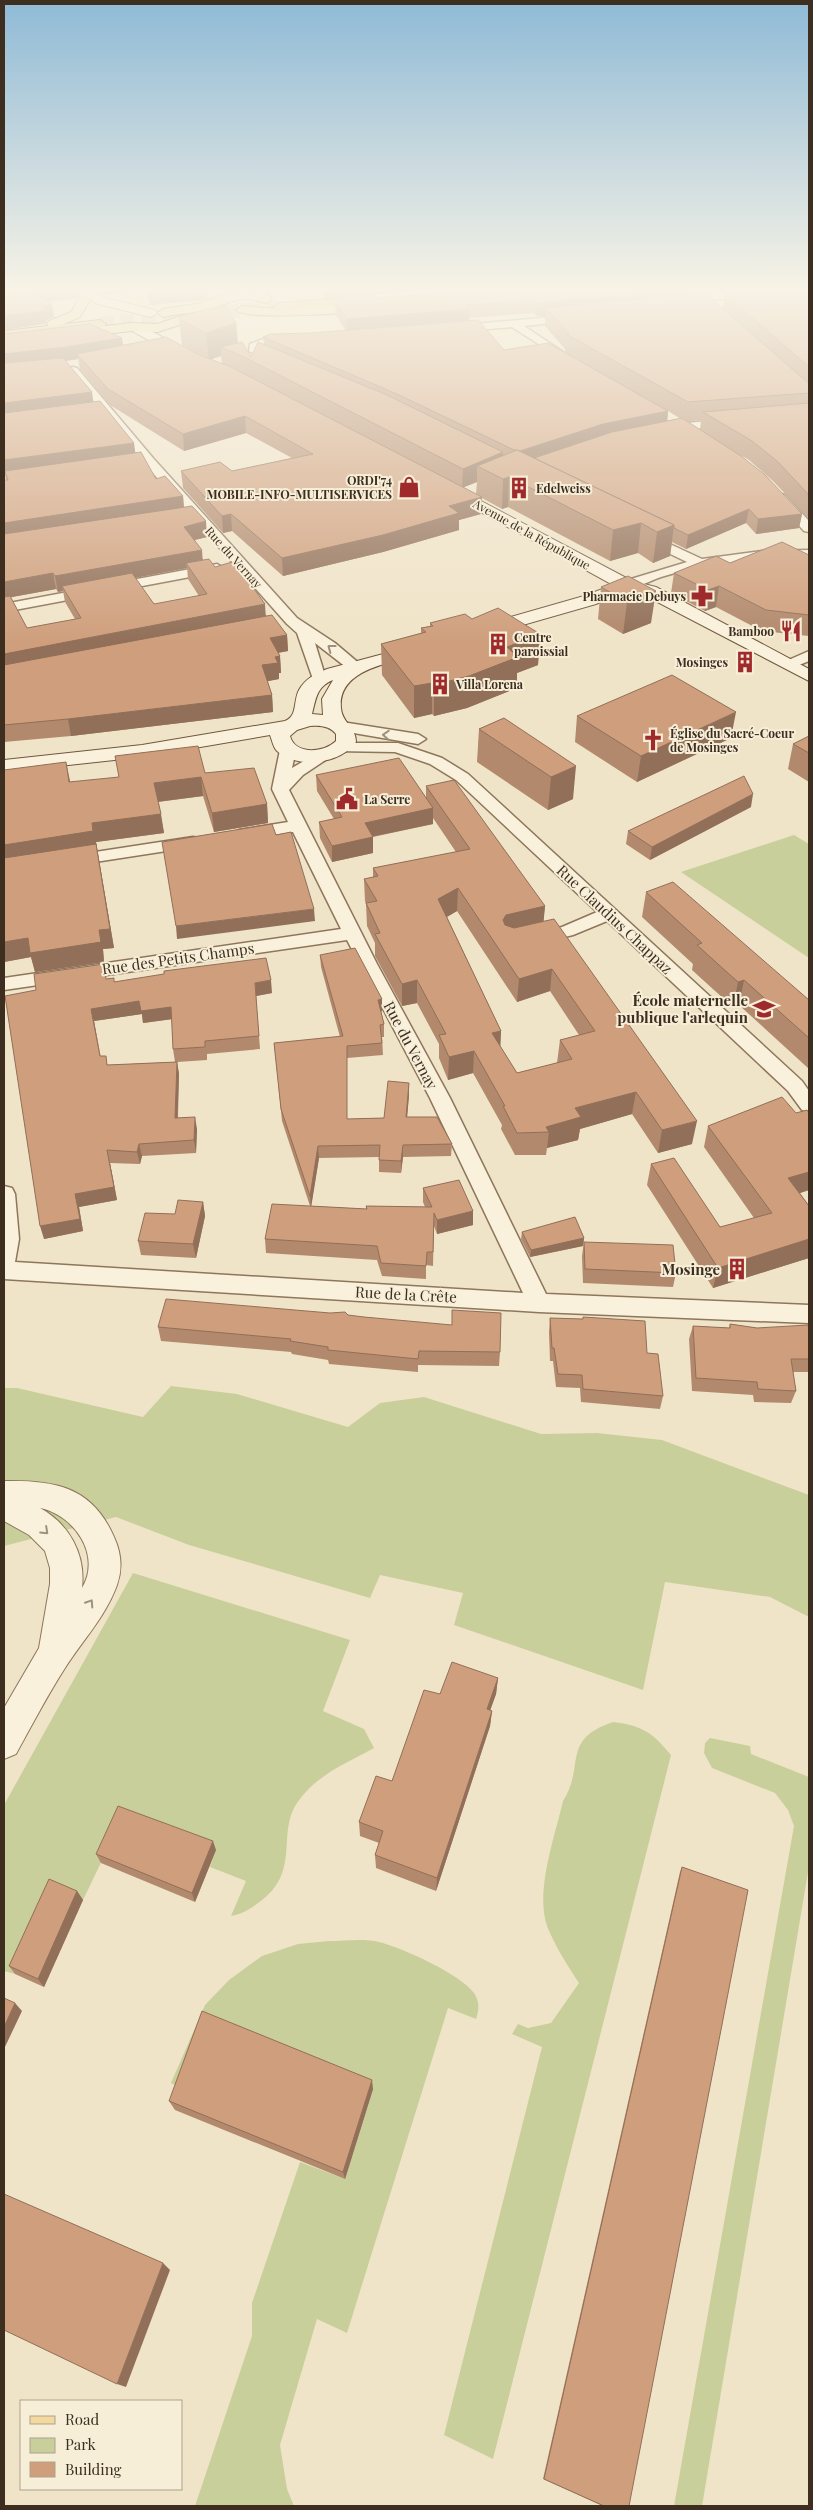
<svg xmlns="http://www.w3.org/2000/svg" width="813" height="2510" font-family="'Playfair Display',serif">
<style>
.green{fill:#c9cf9b}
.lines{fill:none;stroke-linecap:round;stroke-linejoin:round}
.trunk-tunnel{stroke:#ccc0a6;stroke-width:14;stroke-dasharray:14 7;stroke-linecap:butt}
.minor-casing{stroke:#8d765c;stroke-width:3}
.tertiary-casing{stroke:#8d765c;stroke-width:2}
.secondary-casing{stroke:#6f573f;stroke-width:2}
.primary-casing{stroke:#5b4430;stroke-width:2}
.trunk-casing{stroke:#5b4430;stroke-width:2}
.minor{fill:#faf1dc;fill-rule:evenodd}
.tertiary{fill:#faf1dc;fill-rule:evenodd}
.secondary{fill:#faf1dc;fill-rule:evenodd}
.primary{fill:#f3d9a0;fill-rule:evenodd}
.trunk{fill:#eabe7c;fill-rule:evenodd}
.wall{fill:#b2896c;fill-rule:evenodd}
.shaded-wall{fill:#916f58}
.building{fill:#cf9f7d;stroke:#916f58;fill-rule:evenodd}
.oneway{stroke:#9c907e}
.labels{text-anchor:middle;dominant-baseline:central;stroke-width:4;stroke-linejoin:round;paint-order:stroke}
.far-poi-label{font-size:12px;font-weight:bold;fill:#3d2e20;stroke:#f7eed8;text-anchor:start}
.far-street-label{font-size:12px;fill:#3d2e20;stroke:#f7eed8}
.street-label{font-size:15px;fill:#3d2e20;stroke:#f7eed8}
.poi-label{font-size:15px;font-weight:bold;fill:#3d2e20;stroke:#f7eed8;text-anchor:end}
</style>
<rect width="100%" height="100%" fill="#f0e4c8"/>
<!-- green -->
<g class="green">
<path d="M794 835 809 844V958L681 872Z"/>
<path d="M171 1386 237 1394 348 1427 380 1403 424 1397 541 1434 597 1433 662 1440 809 1495V1617L770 1597 665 1582 643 1690 454 1625 463 1593 380 1575 370 1598 189 1545 116 1517 4 1546V1388H17L143 1417Z"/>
<path d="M133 1573 350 1640 323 1711 364 1729 374 1748C345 1764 316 1775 297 1803 276 1835 302 1873 258 1903 249 1910 242 1914 231 1916L246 1881 210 1867 216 1850 123 1817 83 1900 55 1889 15 1974 4 1971V1805Z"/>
<path d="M613 1722C643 1726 652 1732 671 1755L493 2459 444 2435 542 2047 512 2034 518 2024 528 2028 551 2023 579 1983C567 1965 555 1946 547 1926 535 1891 555 1836 563 1801 586 1765 560 1740 613 1722Z"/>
<path d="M710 1738 750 1746 751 1754 809 1777V1866L702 2506H674L794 1826 788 1810 775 1793 712 1768 704 1753 705 1743Z"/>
<path d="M329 1941C344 1941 364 1938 379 1942 403 1948 460 1974 474 1993 480 2002 479 2010 476 2019L448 2008 347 2333 317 2319 280 2445 287 2489 294 2506H195L252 2336V2303L300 2162 345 2179 171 2083 205 2005 229 1980 262 1956 298 1944Z"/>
</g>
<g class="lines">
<!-- trunk-tunnel -->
<path class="trunk-tunnel" d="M100 324 279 307"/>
<!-- minor casing -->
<g class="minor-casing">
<g id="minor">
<path d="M809 292V298L689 310 684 307 689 304Z"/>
<path d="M575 315 579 316V320L524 326 572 358V362L568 363 512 327 452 332 447 329 452 326Z"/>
<path d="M293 338 298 341 297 343 268 344 259 348 258 353 254 354 249 351 250 344 266 338Z"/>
<path d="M73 367 77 368 153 458 297 618 335 643 361 665 363 668 361 671H351L315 643 326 679 324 682H314L297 633 287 624 145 464 69 372V368Z"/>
<path d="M731 419 735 420V424L663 433 657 429 663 425Z"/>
<path d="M781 494 785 495 809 521V532L804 531 777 501 775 498 777 495Z"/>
<path d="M644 532 702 559 762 551 809 550V558C759 559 710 562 661 577 649 581 633 591 621 588L619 585 621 582 687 562 639 539 637 536 639 533Z"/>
<path d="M217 564 224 568 222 571 4 612V604Z"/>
<path d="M809 651V661L789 669 782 665 784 662Z"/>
<path d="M342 722 418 734 426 739 418 744 336 730 334 727 336 724Z"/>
<path d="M341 743H398L442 758 468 774 802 1081 809 1091V1112L802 1110 788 1091 607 921 573 935 532 945 526 943 523 939 526 935 562 927 597 912 456 780 430 764 395 752 335 751 333 748Z"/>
<path d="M288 745 296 750 292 768 319 752H331L333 755 303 775 289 790 377 964 450 1098 546 1294 809 1305V1323L539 1312 4 1279V1186L12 1188 15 1194 19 1239 15 1262 523 1293 430 1098 347 940 4 990V978L341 929 293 832 245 839 239 838 236 834 239 830 245 829 288 822 272 789 280 750Z"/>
<path d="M193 837 199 838 202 842 199 846 69 866 63 865 60 861 63 857 69 856Z"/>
</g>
</g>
<!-- tertiary casing -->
<g class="tertiary-casing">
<path id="tertiary" d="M4 1481C54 1480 92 1486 114 1537 121 1552 123 1568 117 1585 106 1616 83 1640 65 1668 47 1696 32 1725 16 1754L4 1759V1708L39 1648 50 1584V1568L45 1551 29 1535 4 1521ZM40 1508C74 1515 102 1555 82 1588 86 1554 69 1524 40 1508Z"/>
</g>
<!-- secondary casing -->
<g class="secondary-casing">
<g id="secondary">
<path d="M74 291H90L106 298 155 310 157 313 151 317 98 304Z"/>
<path d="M257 291H270L263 299 259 300 253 296Z"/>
<path d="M139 325 195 354 197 357 195 360H185L134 332 133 329 134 326Z"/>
<path d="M449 484 632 581 656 587 809 669V681L644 595 627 590 596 604 488 635H476L473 631 476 627 584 596 613 585 444 492 441 489Z"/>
<path d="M417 645 423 646 426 650 423 654C395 662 337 668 341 708 342 723 356 727 356 742 341 764 296 770 276 750 273 746 272 740 270 735L142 757 4 772V760L142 745 285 721C298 716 293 701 299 690 305 679 315 674 327 669ZM333 680 322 699 323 715 312 714C316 699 316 687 333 680ZM310 726C320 725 330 726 336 734V741C324 753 295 755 290 736L297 730Z"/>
</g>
</g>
<!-- primary casing -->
<g class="primary-casing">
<g id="primary">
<path d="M234 291H252L270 296 272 299 266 303C233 294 235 303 206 310 192 313 177 314 163 317L157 313 163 309 202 303Z"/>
<path d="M84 296 90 300 80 317 57 327H49L47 324 49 321 71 312 80 297Z"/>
<path d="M373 302 377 303 379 306 377 309C359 313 246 321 236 310L242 306 280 309Z"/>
<path d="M187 314 191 315 193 318 191 321 158 332 131 331 4 346V338L131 323 157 324Z"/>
</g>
</g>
<!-- trunk casing -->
<g class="trunk-casing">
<g id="trunk">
<path d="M372 296 378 300 376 303 279 311 273 307 279 303Z"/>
<path d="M100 320 106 324 104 327 4 339V331Z"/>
</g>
</g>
<!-- minor -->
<use href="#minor" class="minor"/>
<!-- tertiary -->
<use href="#tertiary" class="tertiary"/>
<!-- secondary -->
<use href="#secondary" class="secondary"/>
<!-- primary -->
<use href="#primary" class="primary"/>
<!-- trunk -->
<use href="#trunk" class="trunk"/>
</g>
<!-- wall -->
<g class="wall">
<path d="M95 291H137L103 295Z"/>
<path d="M145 291H208L209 298 205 300 150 305Z"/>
<path d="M321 291H417L325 298Z"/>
<path d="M809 291V519L773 481 749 460 740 455 802 514 799 528 756 534 746 523 686 549 672 542 670 556 653 563 638 553 610 561 508 507 502 509 482 498 481 514 459 520V530L383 552 283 576 232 531 223 533 183 488 181 471H232L292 458 246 433 184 451 110 405 80 369 78 359 66 361 94 402 156 479 183 496 184 507 207 537 195 540 203 560 215 567 287 635 288 651 278 653 280 656 281 673H279V679L267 681 272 695 273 712 71 736 4 742V480H6L5 475H4V334L123 345 197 354 201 356 182 345 179 319 236 323 238 343 251 357 264 345 263 337 346 331 336 315 335 301 695 294 723 309 725 294ZM534 313 536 316H545V326L565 349V352L504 350 469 321V318ZM221 356 222 364 211 359ZM668 411 681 419 667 421ZM701 420 700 430 686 421H692ZM477 482 476 494 463 487ZM187 568 188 579 199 596 154 604 135 578ZM56 589 58 592 63 591 65 602 75 619 27 628 11 597Z"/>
<path d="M809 555V636L762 631 716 607 705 611 671 593 674 573 730 563Z"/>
<path d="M628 576 651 623 623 634 598 619 601 587Z"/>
<path d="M472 619 540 634 538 665 517 673V688L467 708 434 716 432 714 414 718 382 675 381 644 421 633V628L430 626V623Z"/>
<path d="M577 716 731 738 637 782 575 742Z"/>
<path d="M504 718 573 799 548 810 477 762 479 729Z"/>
<path d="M809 736V782L788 769 793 744Z"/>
<path d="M4 770 70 782 205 773 267 804 268 823 214 832 203 796 158 802 164 833 96 842 114 948 103 949 104 962 35 972 31 957 4 962Z"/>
<path d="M316 775 426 798V786L545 906 543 922 692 1144 658 1153 632 1114 580 1129 578 1140 547 1148 546 1155H515L501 1129 502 1125 473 1073 448 1080 439 1058V1044L417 1003 402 1006 375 956V943L367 926 366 904 365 901 364 879 373 877V868L456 852 433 818V824L373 837V853L332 862 320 838 319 822 334 819 317 791ZM457 911 517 1002 550 991 579 1035 560 1040 557 1063 517 1073 500 1047 501 1031 447 917Z"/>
<path d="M751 807 650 860 626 844 628 831Z"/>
<path d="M646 892 809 1000V1069L739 1005 733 1007 714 990 692 970 693 964 642 917Z"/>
<path d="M320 955 382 999V1011L381 1012 384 1024V1037H382L383 1055 347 1058V1119L384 1118 409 1083V1095L407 1117 452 1144 451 1156 403 1157 401 1173 379 1172V1157L319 1158 311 1206 366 1209V1206L425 1207 423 1202V1188L473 1211V1225L437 1234 434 1226 433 1266 426 1265V1279L382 1276 377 1260 266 1253 265 1239 310 1206 282 1121 274 1043 340 1037 321 967Z"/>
<path d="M107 979 115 982 272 993 256 996 260 1049 207 1054V1060L177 1062 179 1074 178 1118 197 1129 196 1153 142 1156 140 1164 110 1163 117 1200 79 1207 83 1231 44 1239 36 990ZM142 1014 143 1023 172 1019 173 1049 175 1062 108 1065 100 1056 94 1021Z"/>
<path d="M796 1113H809V1190L800 1193 809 1206V1258L713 1288 647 1185 651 1164 720 1227 754 1218 704 1147 708 1126Z"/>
<path d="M203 1202 205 1216 196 1258 141 1255 138 1241 175 1214Z"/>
<path d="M522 1232 584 1238 583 1246 530 1257 521 1239Z"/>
<path d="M584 1242 676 1273 673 1287 583 1283 582 1256Z"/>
<path d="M348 1315 500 1352 499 1366 418 1365V1372L329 1364 328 1360 292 1354 291 1352 161 1341 158 1327Z"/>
<path d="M550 1318 647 1353 663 1396 660 1409 581 1402 580 1388 556 1387 553 1361H550L549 1332Z"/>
<path d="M730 1324 757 1328 809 1330V1372H793L796 1391 791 1403 754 1402 753 1395 692 1391 689 1339 693 1326 729 1328Z"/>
<path d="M498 1678 496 1694 490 1710 492 1711 490 1726 436 1891 376 1868 375 1855 379 1843 360 1836 359 1822 392 1781 440 1694Z"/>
<path d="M216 1850 195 1902 101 1863 96 1854Z"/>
<path d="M682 1867 629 2506H603L543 2479 680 1872Z"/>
<path d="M77 1891 83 1900 44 1987 15 1974 9 1966Z"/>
<path d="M373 2089 345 2179 175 2110 169 2101Z"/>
</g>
<!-- shaded-wall -->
<g class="shaded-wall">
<path d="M30 291H78L79 296 77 298 32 304Z"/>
<path d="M102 291H137L103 295Z"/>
<path d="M149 291H208L209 298 205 300 150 305Z"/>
<path d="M325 291H417L325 298Z"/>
<path d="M662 291H695L694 301 546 308 545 316H536L537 303Z"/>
<path d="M52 303 54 317 47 320 45 324 4 330V316L45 306Z"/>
<path d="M470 309 469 323 347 333V319Z"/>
<path d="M236 323 238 350 221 347V356L209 360 206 333Z"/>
<path d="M122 338 124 351 77 354 78 359 4 369V354Z"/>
<path d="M92 392 94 407 4 418V403Z"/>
<path d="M668 411 667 423 534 459 518 452 603 424Z"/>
<path d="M245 416 246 433 184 451 183 434Z"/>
<path d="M134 443 136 458 5 471V475H4V460Z"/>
<path d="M503 452 502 471 477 466V482L462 488 463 469Z"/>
<path d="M509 477 508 507 502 509 503 479Z"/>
<path d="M183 496 184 512 4 539V523Z"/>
<path d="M482 497 481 514 459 520V530L383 552 283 576 282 558 449 506Z"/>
<path d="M749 509 746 523 686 549 688 535Z"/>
<path d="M231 514 232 531 223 533 222 516Z"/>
<path d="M802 514 799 528 756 534 758 519Z"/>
<path d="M206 521 207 537 186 542 184 527Z"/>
<path d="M641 523 638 553 610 561 613 530Z"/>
<path d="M674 525 670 556 653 563 657 532Z"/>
<path d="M202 550 203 565 186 563 187 568 65 591 62 586 63 591 58 592 55 576Z"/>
<path d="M53 573 56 589 7 598 4 602V582Z"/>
<path d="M719 586 716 607 705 611 708 590Z"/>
<path d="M656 591 651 623 623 634 627 602Z"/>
<path d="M265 604 266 620 4 671V654Z"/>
<path d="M540 634 538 665 517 673V688L467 708 434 716V685L507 647Z"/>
<path d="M287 635 288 651 271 654 270 638Z"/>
<path d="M280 656 281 673H279V679L264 682 262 665 275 657Z"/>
<path d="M432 683V714L414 718V686Z"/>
<path d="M272 695 273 712 71 736 68 719Z"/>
<path d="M736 712 731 738 637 782 641 756Z"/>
<path d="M66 762 70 781 72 801 69 782Z"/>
<path d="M576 766 573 799 548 810 551 777Z"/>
<path d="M201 777 203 796 156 802 154 783Z"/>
<path d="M753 794 751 807 650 860 652 847Z"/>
<path d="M267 804 268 823 214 832 212 813Z"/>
<path d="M433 808V824L365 838V823Z"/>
<path d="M161 814 164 833 96 842 114 948 103 949 104 962 35 972 31 957 4 962V942L28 938 101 942 4 865V845L92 823Z"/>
<path d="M373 837V853L332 862V846Z"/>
<path d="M458 888 457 911 438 922V899Z"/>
<path d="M545 906 543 928 505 937 503 920 506 915Z"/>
<path d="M314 909 315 921 177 939 176 926Z"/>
<path d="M552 969 550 991 517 1002 519 979Z"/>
<path d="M271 980 272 993 256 996 260 1049 255 983Z"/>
<path d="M417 980V1003L402 1006V984Z"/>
<path d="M744 980 739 1005 733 1007 738 982Z"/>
<path d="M382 999V1011L378 1012V1000Z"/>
<path d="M139 1001 171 1007 173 1019 143 1023 142 1014 94 1021 103 1069 91 1009Z"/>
<path d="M501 1031 500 1054 492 1033Z"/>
<path d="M474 1051 473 1073 448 1080 449 1057Z"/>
<path d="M177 1062 179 1074 177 1130 175 1118Z"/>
<path d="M409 1083V1095L406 1130V1117Z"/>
<path d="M636 1092 632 1114 580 1129 578 1140 547 1148 549 1132 546 1127 575 1108Z"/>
<path d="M195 1117 197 1129 196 1153 194 1140Z"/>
<path d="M697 1121 692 1144 658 1153 662 1130Z"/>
<path d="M139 1144 142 1156 140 1164 137 1152Z"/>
<path d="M403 1145V1157L401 1173V1161Z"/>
<path d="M318 1146 319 1158 311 1208 310 1196Z"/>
<path d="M110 1163 117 1200 79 1207 83 1231 44 1239 40 1226Z"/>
<path d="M809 1172V1190L782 1199 788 1178Z"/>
<path d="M203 1202 205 1216 196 1258 193 1244Z"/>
<path d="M473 1211V1225L437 1234V1220Z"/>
<path d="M584 1238 583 1246 530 1257 531 1250Z"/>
<path d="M809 1239V1258L713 1288 718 1268Z"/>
<path d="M498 1678 496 1694 485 1725 487 1709Z"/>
<path d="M492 1711 490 1726 436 1891 437 1878Z"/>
<path d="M213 1841 216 1850 195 1902 192 1893Z"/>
<path d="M77 1891 83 1900 44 1987 38 1979Z"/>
<path d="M15 2003 22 2011 4 2049V2027Z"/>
<path d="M372 2080 373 2089 345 2179 343 2172Z"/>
<path d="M163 2263 170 2270 126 2387 117 2384Z"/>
</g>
<!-- building -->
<g class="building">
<path d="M4 291H30L52 303 45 306 43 311 4 316Z"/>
<path d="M471 291H662L537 303 535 300 466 305 470 309 347 319 335 301Z"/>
<path d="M752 291H809V367L725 294Z"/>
<path d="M705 293 807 382 809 383V393L688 402 566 334H569L546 308Z"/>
<path d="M225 305 236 323 206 333 179 319 181 316Z"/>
<path d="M478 320 504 350 548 343 668 411 603 424 520 451 517 450H514L397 394 263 337 270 334 311 333Z"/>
<path d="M90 324 122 338 66 347 4 354V334Z"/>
<path d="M166 337 197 354 231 367 482 497 449 506 459 513 383 535 282 558 231 514 222 516 181 471 220 462 232 471 313 454 245 416 183 434 108 389 77 354Z"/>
<path d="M242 342 251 357 258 342 387 395 503 452 463 469 242 356 221 347Z"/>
<path d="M63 358 92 392 4 403V363Z"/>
<path d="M100 401 134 443 4 460V413Z"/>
<path d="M809 403V495L777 461 752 441 703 412Z"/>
<path d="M682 418 741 456 765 475 802 514 758 519 749 509 688 535 674 528V525L534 458 612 432Z"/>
<path d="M517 450 674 525 657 532 641 523 613 530 509 477 503 479 477 466Z"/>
<path d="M141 452 156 479 165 476 183 496 4 523V480H8L5 471Z"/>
<path d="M192 506 206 521 184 527 202 550 55 576 53 573 4 582V534Z"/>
<path d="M782 542 809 555V615L766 610 719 586 708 590 674 573 716 556 730 563Z"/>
<path d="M209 559 215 567 232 562 247 579 265 604 4 654V597L10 596 27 628 81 618 62 586 132 573 154 604 207 594 186 563Z"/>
<path d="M628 576 656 591 627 602 601 587Z"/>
<path d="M498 608 540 634 507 647 518 657 469 676 434 685 432 683 414 686 381 644 426 632 421 628 433 626 430 623 465 614 472 619Z"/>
<path d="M272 615 287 635 270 638 280 656 275 657 278 663 262 665 272 695 68 719 4 725V665Z"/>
<path d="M672 675 736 712 641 756 577 716Z"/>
<path d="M504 718 576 766 551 777 479 729Z"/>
<path d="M809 736V753L793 744Z"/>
<path d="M198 746 205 773 254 768 267 804 212 813 201 777 154 783 161 814 92 823 93 831 4 845V770L66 762 69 782 119 777 115 756Z"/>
<path d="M399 758 433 808 365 823 373 837 332 846 319 822 342 817 316 775Z"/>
<path d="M744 776 753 794 652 847 628 831Z"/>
<path d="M454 780 545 906 506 915 503 920 505 925 514 928 554 919 697 1121 662 1130 636 1092 575 1108 581 1117 546 1127 549 1132 517 1133 503 1106H505L474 1051 449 1057 439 1035 446 1034 417 980 402 984 375 934 380 933 366 903 377 901 364 879 378 876 373 868 470 849 426 786ZM458 888 519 979 552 969 595 1031 560 1040 572 1059 517 1073 492 1033 501 1031 438 899Z"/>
<path d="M272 824 276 835 291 832 314 909 176 926 162 842Z"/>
<path d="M96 844 110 929 99 930 101 942 30 953 28 938 4 942V858Z"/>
<path d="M673 882 809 1000V1038L744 980 738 982 719 965 697 945 702 943 646 892Z"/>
<path d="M355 948 382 999 378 1000 384 1024 380 1025 382 1043 347 1046V1119L384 1118 388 1081 409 1083 406 1117H437L452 1144 403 1145 401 1161 379 1160 380 1145 318 1146 310 1196 281 1109 274 1043 343 1036 320 955Z"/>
<path d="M266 958 271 980 255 983 259 1036 205 1041V1047L173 1049 171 1007 141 1011 139 1001 91 1009 100 1056H106L107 1065 177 1062 175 1118 195 1117 194 1140 139 1144 137 1152 107 1150 114 1187 75 1194 80 1219 40 1226 5 996 36 990 34 974 104 964 106 979 114 978V982L164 974V971Z"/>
<path d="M782 1097 796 1113 807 1110 809 1113V1172L788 1178 809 1206V1239L718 1268 651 1164 674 1158 720 1227 772 1213 708 1126Z"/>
<path d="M459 1180 473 1211 437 1220 434 1213 433 1252H427L426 1266 381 1263 377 1246 265 1239 272 1204 367 1209 366 1206 432 1207 423 1188Z"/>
<path d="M178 1200 203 1202 193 1244 138 1241 145 1213 175 1214Z"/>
<path d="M575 1217 584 1238 531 1250 522 1232Z"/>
<path d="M584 1242 673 1245 676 1273 585 1269Z"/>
<path d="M166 1299 330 1313 345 1312 348 1315 364 1317 452 1325V1310L501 1313 500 1352 419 1351 418 1359 328 1350V1347L290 1341 291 1339 158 1327Z"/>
<path d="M583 1317 645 1321 647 1353 658 1354 663 1396 583 1389 582 1375 558 1374 554 1348H552L550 1318 583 1319Z"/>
<path d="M730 1324 757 1328 808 1325 809 1330V1359H791L796 1391 758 1389 757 1382 696 1378 693 1326 730 1328Z"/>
<path d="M452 1662 498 1678 487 1709 492 1711 437 1878 375 1855 383 1831 359 1822 376 1776 392 1781 424 1690 440 1694Z"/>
<path d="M118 1806 213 1841 192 1893 96 1854Z"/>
<path d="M682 1867 748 1890 629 2506H604L544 2479Z"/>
<path d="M49 1879 77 1891 38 1979 9 1966Z"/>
<path d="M4 1998 15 2003 4 2027Z"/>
<path d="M202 2011 372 2080 343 2172 169 2101Z"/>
<path d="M4 2194 163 2263 117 2384 4 2330Z"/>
</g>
<!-- one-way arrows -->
<defs><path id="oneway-chevron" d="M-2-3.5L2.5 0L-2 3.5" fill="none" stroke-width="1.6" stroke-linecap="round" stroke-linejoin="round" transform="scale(1.25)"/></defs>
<g class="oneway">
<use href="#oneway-chevron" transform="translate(331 648) rotate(-143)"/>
<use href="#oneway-chevron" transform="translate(386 735) rotate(-177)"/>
<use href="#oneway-chevron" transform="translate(45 1531) rotate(43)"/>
<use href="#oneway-chevron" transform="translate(90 1603) rotate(-57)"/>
</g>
<!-- sky -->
<linearGradient id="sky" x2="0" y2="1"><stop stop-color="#8fbad6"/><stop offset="0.45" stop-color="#f8f3e6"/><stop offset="1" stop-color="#f8f3e6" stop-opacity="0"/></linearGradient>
<rect width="813" height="643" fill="url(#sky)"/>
<!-- icons -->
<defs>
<g id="shop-bare" transform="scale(1.725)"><path d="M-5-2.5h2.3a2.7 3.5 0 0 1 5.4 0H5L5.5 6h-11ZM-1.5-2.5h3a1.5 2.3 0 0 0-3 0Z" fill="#9e2a2b" stroke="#f7eed8" stroke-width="2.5" paint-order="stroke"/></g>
<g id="building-bare" transform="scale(1.725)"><path d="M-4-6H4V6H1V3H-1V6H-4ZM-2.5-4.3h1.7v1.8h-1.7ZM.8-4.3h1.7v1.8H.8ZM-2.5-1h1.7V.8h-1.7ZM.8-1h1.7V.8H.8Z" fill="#9e2a2b" stroke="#f7eed8" stroke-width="2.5" paint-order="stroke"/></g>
<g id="pharmacy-bare" transform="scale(1.725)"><path d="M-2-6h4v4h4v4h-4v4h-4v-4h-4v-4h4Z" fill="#9e2a2b" stroke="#f7eed8" stroke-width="2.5" paint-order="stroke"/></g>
<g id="restaurant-bare" transform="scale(1.725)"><path d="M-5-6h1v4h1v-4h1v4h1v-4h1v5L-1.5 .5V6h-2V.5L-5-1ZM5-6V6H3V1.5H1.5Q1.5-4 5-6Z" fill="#9e2a2b" stroke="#f7eed8" stroke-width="2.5" paint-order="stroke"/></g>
<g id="church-bare" transform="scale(1.725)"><path d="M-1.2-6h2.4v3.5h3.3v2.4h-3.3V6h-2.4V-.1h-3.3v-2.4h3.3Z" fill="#9e2a2b" stroke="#f7eed8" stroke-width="2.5" paint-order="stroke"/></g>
<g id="civic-bare" transform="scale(1.725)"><path d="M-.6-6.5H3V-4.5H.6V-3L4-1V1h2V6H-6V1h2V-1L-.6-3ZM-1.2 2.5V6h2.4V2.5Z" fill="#9e2a2b" stroke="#f7eed8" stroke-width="2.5" paint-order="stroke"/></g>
<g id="school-bare" transform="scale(1.725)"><path d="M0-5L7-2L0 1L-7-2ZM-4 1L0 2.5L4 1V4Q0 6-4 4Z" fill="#9e2a2b" stroke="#f7eed8" stroke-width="2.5" paint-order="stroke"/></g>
</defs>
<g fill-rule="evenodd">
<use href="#shop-bare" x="409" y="487"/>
<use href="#building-bare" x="519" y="488"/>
<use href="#pharmacy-bare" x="702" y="596"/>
<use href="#restaurant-bare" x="791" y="631"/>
<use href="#building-bare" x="498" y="644"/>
<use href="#building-bare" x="745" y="662"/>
<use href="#building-bare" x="440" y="684"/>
<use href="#church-bare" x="653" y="740"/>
<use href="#civic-bare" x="347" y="799"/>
<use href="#school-bare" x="764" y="1009"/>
<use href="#building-bare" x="737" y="1269"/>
</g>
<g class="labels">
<!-- far-poi labels -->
<g class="far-poi-label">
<text x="392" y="480" text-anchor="end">ORDI'74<tspan x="392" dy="14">MOBILE-INFO-MULTISERVICES</tspan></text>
<text x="536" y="488">Edelweiss</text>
<text x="686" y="596" text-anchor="end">Pharmacie Debuys</text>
<text x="774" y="631" text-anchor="end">Bamboo</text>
<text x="514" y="637">Centre<tspan x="514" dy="14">paroissial</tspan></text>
<text x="728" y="662" text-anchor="end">Mosinges</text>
<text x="456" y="684">Villa Lorena</text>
<text x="670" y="733">Église du Sacré-Coeur<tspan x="670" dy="14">de Mosinges</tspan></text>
<text x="364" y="799">La Serre</text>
</g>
<!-- far-street labels -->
<g class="far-street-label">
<text transform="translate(532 534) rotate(29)">Avenue de la République</text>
<text transform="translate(234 557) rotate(48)">Rue du Vernay</text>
</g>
<!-- street labels -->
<g class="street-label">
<text transform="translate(615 919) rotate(43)">Rue Claudius Chappaz</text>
<text transform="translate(178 958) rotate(-8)">Rue des Petits Champs</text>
<text transform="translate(411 1045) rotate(62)">Rue du Vernay</text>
<text transform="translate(406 1294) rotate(3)">Rue de la Crête</text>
</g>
<!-- poi labels -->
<g class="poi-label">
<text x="748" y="1000">École maternelle<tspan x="748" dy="17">publique l'arlequin</tspan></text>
<text x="720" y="1269">Mosinge</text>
</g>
</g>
<!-- border -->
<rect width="813" height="2510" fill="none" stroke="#3d2e20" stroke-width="10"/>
<!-- legend -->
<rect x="20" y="2400" width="162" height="90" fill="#f7eed8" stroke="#ada18e"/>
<rect x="30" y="2416" width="25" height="8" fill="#f3d9a0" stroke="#ada18e"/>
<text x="65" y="2425" font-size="15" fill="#3d2e20">Road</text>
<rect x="30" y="2438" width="25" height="15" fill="#c9cf9b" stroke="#ada18e"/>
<text x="65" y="2450" font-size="15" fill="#3d2e20">Park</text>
<rect x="30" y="2462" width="25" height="15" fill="#cf9f7d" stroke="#ada18e"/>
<text x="65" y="2475" font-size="15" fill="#3d2e20">Building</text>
</svg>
